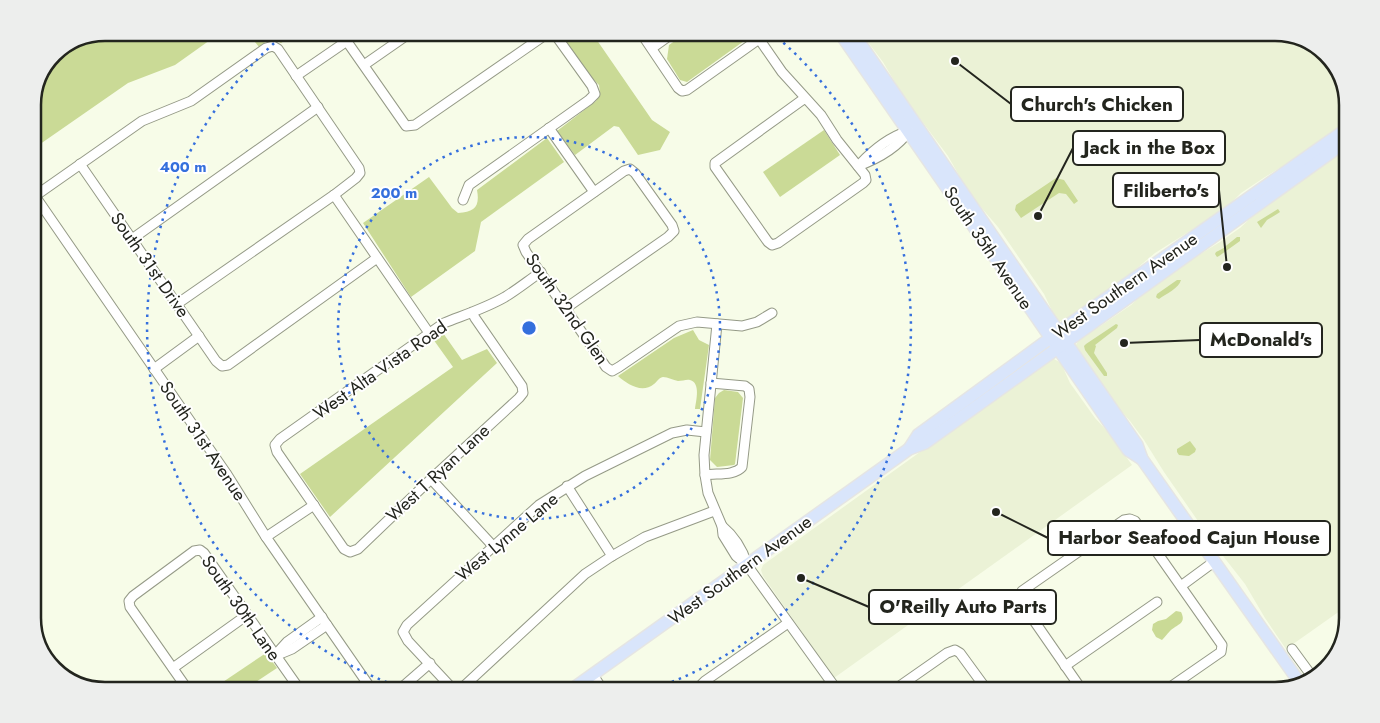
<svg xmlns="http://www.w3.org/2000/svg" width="1380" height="723" font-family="Jost,sans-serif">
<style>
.built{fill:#ebf2d6}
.green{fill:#cada96}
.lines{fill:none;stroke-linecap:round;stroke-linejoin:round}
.stream{stroke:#cddffe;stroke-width:2}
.minor-casing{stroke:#959a87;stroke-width:11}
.major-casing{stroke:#e5e5e4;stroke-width:14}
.minor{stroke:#fff;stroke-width:9}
.major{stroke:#d9e5fb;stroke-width:11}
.ring{fill:none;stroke:#356fdd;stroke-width:2.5;stroke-dasharray:2.5 5}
.labels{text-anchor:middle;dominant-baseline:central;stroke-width:4;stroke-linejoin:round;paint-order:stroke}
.street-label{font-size:18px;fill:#23251e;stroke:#fff}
.rim{fill:none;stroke:#23251e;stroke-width:2.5}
.centre{fill:#356fdd;stroke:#fff;stroke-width:2.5}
.ring-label{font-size:15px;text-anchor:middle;font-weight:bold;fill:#356fdd;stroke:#fff;stroke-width:4;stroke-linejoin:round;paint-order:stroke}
.leader{fill:none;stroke:#23251e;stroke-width:2}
.callout-dot{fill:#23251e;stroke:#fff;stroke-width:2}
.callout{fill:#fff;stroke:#23251e;stroke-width:2}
.callout-label{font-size:19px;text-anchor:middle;font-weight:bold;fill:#23251e}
</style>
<rect width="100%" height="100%" fill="#f7fce8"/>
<!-- built -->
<g class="built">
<path d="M861 33H1275L1307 40 1335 64 1347 101V122L1296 158 1265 177 1241 193 1225 209 1155 253 1142 264 1121 282 1067 320 1059 321 1055 317 1044 294 998 227 979 205 965 186 948 156 903 96 883 62Z"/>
<path d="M1347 148V606L1286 649 1265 618 1245 584 1216 547 1164 472 1144 440 1130 421 1115 404 1077 349 1076 345 1080 338 1099 327 1131 305 1146 291 1184 264 1220 242 1240 228 1255 214Z"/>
<path d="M1054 359 1061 363 1070 383 1095 418 1110 434 1132 465 834 678 763 576 761 570 763 565 1048 360Z"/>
</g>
<!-- green -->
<g class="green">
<path d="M105 33H220L175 65 128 83 33 149V101L54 54Z"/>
<path d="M248 33H297L281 43C272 38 266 40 259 47Z"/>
<path d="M560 33H592L652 120 670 132 660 150 638 155 619 127 614 126 575 155 557 131 596 101 600 93 599 85 592 78Z"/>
<path d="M686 33H747L744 41 687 82 680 80 667 59 669 45Z"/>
<path d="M824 130 840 155 780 197 763 172Z"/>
<path d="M547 138 564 162 481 222 475 251 411 297 363 223 429 177 452 208 458 213C475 212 480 206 477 190Z"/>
<path d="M1056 178 1064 180 1078 201 1074 204 1066 194 1059 193 1021 218 1015 210 1016 205Z"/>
<path d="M1278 209 1280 212 1277 214 1267 220 1261 228 1257 222Z"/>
<path d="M1237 237H1240V241L1219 256 1217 257 1215 254 1216 252 1222 249Z"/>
<path d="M1177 280H1181C1179 288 1166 294 1159 299L1157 298 1156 297 1157 294Z"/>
<path d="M1116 324 1118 325 1117 328 1095 345 1096 346 1094 353 1107 373V376H1104L1085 350 1084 346 1086 344Z"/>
<path d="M693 330 699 340 709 345 700 409H695C696 401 701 383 690 380 687 379 682 381 678 381 673 380 668 377 663 377 658 378 657 382 654 384 642 394 627 384 618 376L674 338Z"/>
<path d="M443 333 462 360 487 349 497 363 330 517 300 474 453 367 433 339Z"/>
<path d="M724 390 738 392 743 398 735 464 734 465 717 467 710 460 715 398 719 393Z"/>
<path d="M1190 441 1196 449 1195 452 1189 456 1179 455 1177 452V449Z"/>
<path d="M1176 611 1181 612C1187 624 1177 624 1170 631 1167 634 1165 637 1162 640L1156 637 1152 630 1153 624 1158 621 1166 619Z"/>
<path d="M266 653 277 668 244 690H211Z"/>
</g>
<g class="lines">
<!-- stream -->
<path class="stream" d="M1161 547 1168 542"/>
<!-- minor casing -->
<g class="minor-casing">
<g id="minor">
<path d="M341 33 406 126 415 125 548 33"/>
<path d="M641 33 678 88 682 91 687 90 759 39"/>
<path d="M755 33 782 72 821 115 837 140 865 175 866 180 863 183 778 243 772 245 768 242 715 167V163L805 98"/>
<path d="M652 48 673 33"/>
<path d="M364 65 410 33"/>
<path d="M296 76 347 41"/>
<path d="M549 128 594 192"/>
<path d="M80 164 216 361 222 366 228 365 377 258"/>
<path d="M860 164C873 150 890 137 908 131"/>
<path d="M858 166C877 159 897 148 909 131"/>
<path d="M33 193 226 473 266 537 372 690"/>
<path d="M334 195 429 333"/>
<path d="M35 196 142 121 191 101 266 48 273 46 278 49 359 168 360 173 356 178 334 195 177 304"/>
<path d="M463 200 469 185 589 100 595 94 592 86 554 33"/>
<path d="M132 239 318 107"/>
<path d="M566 308 668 237 674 231 672 225 635 173 630 169 624 171 528 239 523 245 526 252 606 367 612 371 619 367 679 326 697 322 742 326 757 322 772 313"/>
<path d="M472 312 475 318 522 386 523 393 519 398 431 479 358 549 350 552 344 549 277 452 275 445 280 439 444 323C464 315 486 308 505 297 518 289 529 280 541 272"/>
<path d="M717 324 704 455 705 475 708 493 722 526 723 535 736 556 747 565 837 690"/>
<path d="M154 369 199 336"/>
<path d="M706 432 687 430 672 433 585 476 539 505 407 625 403 632 408 641 450 686 457 690 463 687 585 574 612 556 645 537 714 511"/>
<path d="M705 475C717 473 734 476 742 467L750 397 749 389 745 386 711 383"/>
<path d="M431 479 493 546"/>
<path d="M567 486 612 556"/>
<path d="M722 526C734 536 742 548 747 564"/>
<path d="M266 537 314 505"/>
<path d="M1181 586 1215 561"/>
<path d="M1292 649 1314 679"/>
<path d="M277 653 287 642 322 617"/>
<path d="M275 656 292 649 327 625"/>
<path d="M1065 666 1157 602"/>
<path d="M173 668 247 615"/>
<path d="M593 675 603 690"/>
<path d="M188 690 130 607 129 601 133 596 194 551 200 550 204 553 300 690"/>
<path d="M399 690 430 663"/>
<path d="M701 690 700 686 705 681 788 623"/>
<path d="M894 690 947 653 955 650 960 653 987 690"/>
<path d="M1082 690 1021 602 1020 597 1022 591 1124 520 1130 519 1135 521 1222 645 1221 652 1218 654 1166 690"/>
</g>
</g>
<!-- major casing -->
<g class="major-casing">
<g id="major">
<path d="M840 33 1108 421 1128 450 1142 459"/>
<path d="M853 33 1029 289 1137 445 1142 459 1300 683"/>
<path d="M909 449 918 435 1067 326 1341 133 1347 132"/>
<path d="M571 690 909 449 925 443 1347 141"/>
</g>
</g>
<!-- minor -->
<use href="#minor" class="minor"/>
<!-- major -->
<use href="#major" class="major"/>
</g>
<!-- distance rings -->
<g class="ring">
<circle cx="529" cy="328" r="191"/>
<path d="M408 690A382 382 0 0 1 286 33M772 33A382 382 0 0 1 650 690"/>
</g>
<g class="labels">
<!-- street labels -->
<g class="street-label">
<text transform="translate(988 248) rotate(56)">South 35th Avenue</text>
<text transform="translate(150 265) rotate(55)">South 31st Drive</text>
<text transform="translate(1125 286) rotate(-35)">West Southern Avenue</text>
<text transform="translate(567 309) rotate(55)">South 32nd Glen</text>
<text transform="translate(380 370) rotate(-35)">West Alta Vista Road</text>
<text transform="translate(203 441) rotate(56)">South 31st Avenue</text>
<text transform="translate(438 473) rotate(-43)">West T Ryan Lane</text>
<text transform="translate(507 537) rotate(-40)">West Lynne Lane</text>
<text transform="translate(740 570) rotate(-36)">West Southern Avenue</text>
<text transform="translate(241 608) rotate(55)">South 30th Lane</text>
</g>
</g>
<!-- crop -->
<path d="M0 0H1380V723H0ZM105 41H1275A64 64 0 0 1 1339 105V618A64 64 0 0 1 1275 682H105A64 64 0 0 1 41 618V105A64 64 0 0 1 105 41Z" fill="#edeeed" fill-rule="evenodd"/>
<path class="rim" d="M105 41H1275A64 64 0 0 1 1339 105V618A64 64 0 0 1 1275 682H105A64 64 0 0 1 41 618V105A64 64 0 0 1 105 41Z"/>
<circle cx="529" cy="328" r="8" class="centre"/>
<g class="ring-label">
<text x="183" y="172">400 m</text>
<text x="394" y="198">200 m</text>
</g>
<!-- callouts -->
<path class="leader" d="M955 61L1011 104M1038 216L1073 148M1227 267L1219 190M1124 343L1200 340M996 512L1048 538M801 578L869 607"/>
<g class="callout-dot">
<circle cx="955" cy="61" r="5"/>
<circle cx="1038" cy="216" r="5"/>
<circle cx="1227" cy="267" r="5"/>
<circle cx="1124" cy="343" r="5"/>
<circle cx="996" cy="512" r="5"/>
<circle cx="801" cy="578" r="5"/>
</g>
<g class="callout">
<rect x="1011" y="87" width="172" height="34" rx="5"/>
<rect x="1073" y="131" width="152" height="34" rx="5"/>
<rect x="1113" y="173" width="106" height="34" rx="5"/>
<rect x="1200" y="323" width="122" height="34" rx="5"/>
<rect x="1048" y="521" width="282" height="34" rx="5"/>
<rect x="869" y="590" width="187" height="34" rx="5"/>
</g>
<g class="callout-label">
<text x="1097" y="111">Church's Chicken</text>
<text x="1149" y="154">Jack in the Box</text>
<text x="1166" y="197">Filiberto's</text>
<text x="1261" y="346">McDonald's</text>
<text x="1189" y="544">Harbor Seafood Cajun House</text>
<text x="963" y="613">O'Reilly Auto Parts</text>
</g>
</svg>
